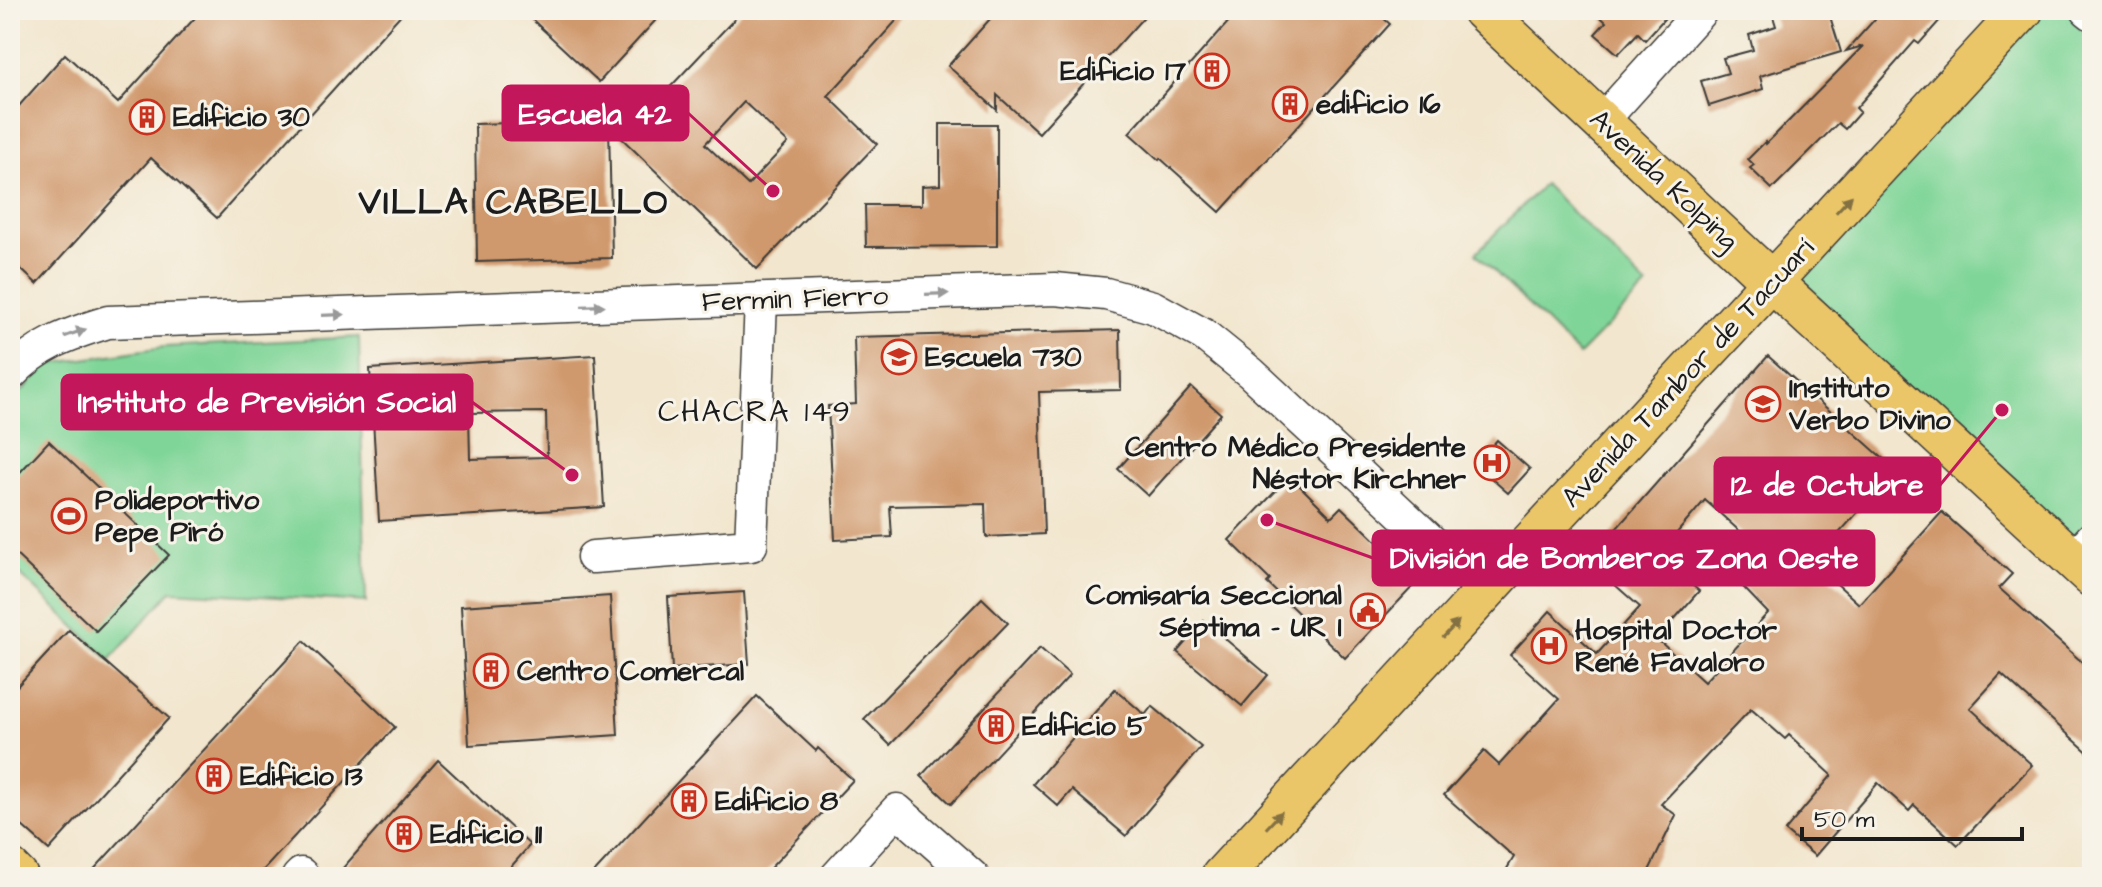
<svg xmlns="http://www.w3.org/2000/svg" width="2102" height="887" font-family="'Architects Daughter',sans-serif">
<style>
.green{fill:#7fd598;stroke:#4e785a;stroke-width:2}
.building{fill:#d0996d;fill-rule:evenodd}
.lines{fill:none;stroke-linecap:round;stroke-linejoin:round}
.minor-casing{stroke:#3c3a37;stroke-width:35}
.major-casing{stroke:#3c3a37;stroke-width:43}
.minor{stroke:#fff;stroke-width:32}
.major{stroke:#ebc669;stroke-width:40}
.oneway{fill:#847142}
.oneway2{fill:#999}
.labels{text-anchor:middle;dominant-baseline:central;stroke-width:6;stroke-linejoin:round;paint-order:stroke}
.poi-label{font-size:28px;font-weight:bold;fill:#1c1c1c;stroke:#f7f3e8;text-anchor:start}
.street-label{font-size:28px;fill:#1c1c1c;stroke:#f7f3e8}
.neighbourhood-label{font-size:30px;letter-spacing:2px;fill:#1c1c1c;stroke:#f7f3e8}
.district-label{font-size:36px;font-weight:bold;letter-spacing:2px;fill:#1c1c1c;stroke:#f7f3e8}
.leader{fill:none;stroke:#c2185b;stroke-width:3}
.callout-dot{fill:#c2185b;stroke:#f7f3e8;stroke-width:3}
.callout{fill:#c2185b;stroke:#c2185b;stroke-width:3}
.callout-label{font-size:30px;text-anchor:middle;font-weight:bold;fill:#fff}
</style>
<rect width="100%" height="100%" fill="#f7f3e8"/>
<filter id="ink" filterUnits="userSpaceOnUse"><feTurbulence type="fractalNoise" baseFrequency=".0125" numOctaves="2"/><feDisplacementMap in="SourceGraphic" scale="16" xChannelSelector="R" yChannelSelector="G"/><feConvolveMatrix kernelMatrix="1 2 1 2 8 2 1 2 1" color-interpolation-filters="sRGB"/></filter>
<filter id="wash" filterUnits="userSpaceOnUse"><feTurbulence type="fractalNoise" baseFrequency=".006" numOctaves="4" result="noise"/><feDisplacementMap in="SourceGraphic" scale="32" xChannelSelector="R" yChannelSelector="G"/><feGaussianBlur stdDeviation="1.8" result="paint"/><feColorMatrix in="noise" values="0 0 0 0 0 0 0 0 0 0 0 0 0 0 0 0 0 1.4 0 .05"/><feComposite in="paint" operator="in"/></filter>
<g filter="url(#wash)">
<rect width="100%" height="100%" fill="#f2e6ce"/>
<!-- green -->
<g class="green">
<path d="M2023 10H2087L2092 14V538L2073 559 1772 282Z"/>
<path d="M1544 184 1647 286 1579 355 1476 253Z"/>
<path d="M359 337 366 602 171 591 110 660 10 565V403L49 364 164 347Z"/>
</g>
<g id="blocks">
<!-- building -->
<g class="building">
<path d="M202 10H405L217 218 151 158 37 284 10 259V116L65 54 118 103Z"/>
<path d="M522 10H665L599 82Z"/>
<path d="M743 10H906L828 96 877 144 757 269 609 126 612 258 477 262 475 124 640 119ZM744 102 788 143 748 185 705 144Z"/>
<path d="M998 10H1150L1039 133 997 95V110L948 66Z"/>
<path d="M1239 10H1374L1390 24 1220 212 1160 158 1159 160 1129 133Z"/>
<path d="M1593 10H1672L1645 40 1638 33 1618 54 1595 34 1606 22Z"/>
<path d="M1771 10H1828L1841 52 1760 76 1763 89 1709 106 1701 81 1728 73 1723 58 1753 50 1749 35 1776 26Z"/>
<path d="M1883 10H1949L1919 44 1915 41 1856 108 1860 112 1845 129 1838 123 1772 189 1750 168 1754 165 1748 159 1765 142 1766 144 1863 46 1846 51Z"/>
<path d="M940 124H997V246L866 247 865 205H922V186L940 185Z"/>
<path d="M1120 330 1121 390 1039 392 1044 534 986 537 985 504 890 506 892 537 835 540 828 406 856 404 854 337Z"/>
<path d="M595 355 604 507 379 521 370 369ZM546 412 547 457 470 459 469 413Z"/>
<path d="M1768 356 1896 470 1813 562 1859 604 1942 512 2012 574 1999 588 2092 671V756L2001 674 1970 708 2032 765 1958 845 1914 805 1909 811 1878 783 1815 856 1785 831 1832 775 1789 735 1785 739 1751 709 1661 804 1676 815 1646 877H1502L1514 857 1444 795 1484 751 1499 765 1559 699 1510 655 1550 611 1597 654 1640 607 1588 561ZM1705 500 1745 536 1720 563 1768 613 1704 682 1657 639 1699 591 1658 555Z"/>
<path d="M1191 387 1221 414 1148 496 1118 469Z"/>
<path d="M1497 440 1530 469 1508 493 1476 465Z"/>
<path d="M49 441 169 555 96 631 10 549V483Z"/>
<path d="M1290 476 1331 517 1341 507 1418 581 1345 658 1267 583 1270 580 1229 540Z"/>
<path d="M744 592 749 664 672 669 668 597Z"/>
<path d="M610 596 618 735 469 745 461 606Z"/>
<path d="M982 598 1008 623 890 745 864 719Z"/>
<path d="M1204 621 1268 675 1242 706 1177 652Z"/>
<path d="M69 630 169 718 49 850 10 815V694Z"/>
<path d="M304 641 395 727 257 877H87Z"/>
<path d="M1040 648 1070 675 951 804 921 776Z"/>
<path d="M1115 689 1145 715 1152 706 1201 747 1126 836 1072 790 1058 806 1033 784Z"/>
<path d="M757 696 816 751 818 748 853 780 762 877H590Z"/>
<path d="M438 760 530 845 502 877H335Z"/>
</g>
</g>
</g>
<g filter="url(#ink)">
<use href="#blocks" fill-opacity="0" stroke="#3c3a37" stroke-width="2"/>
<g class="lines">
<!-- minor casing -->
<g class="minor-casing">
<g id="minor">
<path d="M2087 10 2092 14"/>
<path d="M1602 121 1702 10"/>
<path d="M10 375C39 344 69 334 108 322L1055 289 1106 294 1153 307 1204 335 1251 373 1486 592"/>
<path d="M593 557 751 545 761 301"/>
<path d="M2073 559 2092 538"/>
<path d="M298 877 301 874 304 877"/>
<path d="M836 877 897 810 973 877"/>
</g>
</g>
<!-- major casing -->
<g class="major-casing">
<g id="major">
<path d="M1482 10 1772 282 2092 577"/>
<path d="M10 869 18 877"/>
<path d="M1221 877 2023 10"/>
</g>
</g>
<!-- minor -->
<use href="#minor" class="minor"/>
<!-- major -->
<use href="#major" class="major"/>
</g>
<!-- one-way arrows -->
<defs><path id="oneway-solid" d="M-6-.8H1V-3.2L6.5 0L1 3.2V.8H-6Z" transform="scale(2)"/></defs>
<g class="oneway">
<use href="#oneway-solid" transform="translate(1844 204) rotate(-47)"/>
<use href="#oneway-solid" transform="translate(1451 629) rotate(-47)"/>
<use href="#oneway-solid" transform="translate(1274 820) rotate(-47)"/>
</g>
<g class="oneway2">
<use href="#oneway-solid" transform="translate(937 294) rotate(-2)"/>
<use href="#oneway-solid" transform="translate(593 306) rotate(-2)"/>
<use href="#oneway-solid" transform="translate(333 315) rotate(-2)"/>
<use href="#oneway-solid" transform="translate(75 333) rotate(-19)"/>
</g>
</g>
<!-- icons -->
<defs>
<g id="building-ring" transform="scale(1.8)"><circle r="9.5" fill="#f7f3e8" stroke="#c8321e" stroke-width="1.5"/><path d="M-4-6H4V6H1V3H-1V6H-4ZM-2.5-4.3h1.7v1.8h-1.7ZM.8-4.3h1.7v1.8H.8ZM-2.5-1h1.7V.8h-1.7ZM.8-1h1.7V.8H.8Z" fill="#c8321e"/></g>
<g id="school-ring" transform="scale(1.8)"><circle r="9.5" fill="#f7f3e8" stroke="#c8321e" stroke-width="1.5"/><path d="M0-5L7-2L0 1L-7-2ZM-4 1L0 2.5L4 1V4Q0 6-4 4Z" fill="#c8321e"/></g>
<g id="hospital-ring" transform="scale(1.8)"><circle r="9.5" fill="#f7f3e8" stroke="#c8321e" stroke-width="1.5"/><path d="M-5-5h3v3.5h4V-5h3V5h-3V1.5h-4V5h-3Z" fill="#c8321e"/></g>
<g id="stadium-ring" transform="scale(1.8)"><circle r="9.5" fill="#f7f3e8" stroke="#c8321e" stroke-width="1.5"/><path d="M0-5a6.5 5 0 1 0 0 10a6.5 5 0 1 0 0-10ZM-3.5-1.8h7v3.6h-7Z" fill="#c8321e"/></g>
<g id="civic-ring" transform="scale(1.8)"><circle r="9.5" fill="#f7f3e8" stroke="#c8321e" stroke-width="1.5"/><path d="M-.6-6.5H3V-4.5H.6V-3L4-1V1h2V6H-6V1h2V-1L-.6-3ZM-1.2 2.5V6h2.4V2.5Z" fill="#c8321e"/></g>
</defs>
<g fill-rule="evenodd">
<use href="#building-ring" x="1212" y="71"/>
<use href="#building-ring" x="1290" y="104"/>
<use href="#building-ring" x="147" y="117"/>
<use href="#school-ring" x="899" y="357"/>
<use href="#school-ring" x="1763" y="404"/>
<use href="#hospital-ring" x="1492" y="463"/>
<use href="#stadium-ring" x="69" y="516"/>
<use href="#civic-ring" x="1368" y="611"/>
<use href="#hospital-ring" x="1549" y="646"/>
<use href="#building-ring" x="491" y="671"/>
<use href="#building-ring" x="996" y="726"/>
<use href="#building-ring" x="214" y="776"/>
<use href="#building-ring" x="689" y="801"/>
<use href="#building-ring" x="404" y="834"/>
</g>
<g class="labels">
<!-- poi labels -->
<g class="poi-label">
<text x="1186" y="71" text-anchor="end">Edificio 17</text>
<text x="1316" y="104">edificio 16</text>
<text x="173" y="117">Edificio 30</text>
<text x="925" y="357">Escuela 730</text>
<text x="1789" y="388">Instituto<tspan x="1789" dy="32">Verbo Divino</tspan></text>
<text x="1466" y="447" text-anchor="end">Centro Médico Presidente<tspan x="1466" dy="32">Néstor Kirchner</tspan></text>
<text x="95" y="500">Polideportivo<tspan x="95" dy="32">Pepe Piró</tspan></text>
<text x="1342" y="595" text-anchor="end">Comisaría Seccional<tspan x="1342" dy="32">Séptima - UR I</tspan></text>
<text x="1575" y="630">Hospital Doctor<tspan x="1575" dy="32">René Favaloro</tspan></text>
<text x="517" y="671">Centro Comercal</text>
<text x="1022" y="726">Edificio 5</text>
<text x="240" y="776">Edificio 13</text>
<text x="715" y="801">Edificio 8</text>
<text x="430" y="834">Edificio 11</text>
</g>
<!-- street labels -->
<g class="street-label">
<text transform="translate(1664 180) rotate(43)">Avenida Kolping</text>
<text transform="translate(795 299) rotate(-2)">Fermin Fierro</text>
<text transform="translate(1688 373) rotate(-47)">Avenida Tambor de Tacuarí</text>
</g>
<!-- neighbourhood labels -->
<g class="neighbourhood-label">
<text x="755" y="412">CHACRA 149</text>
</g>
<!-- district labels -->
<g class="district-label">
<text x="514" y="202">VILLA CABELLO</text>
</g>
</g>
<!-- callouts -->
<path class="leader" d="M773 191L688 113M572 475L472 402M2002 410L1940 485M1267 520L1373 558"/>
<g class="callout-dot">
<circle cx="773" cy="191" r="8"/>
<circle cx="572" cy="475" r="8"/>
<circle cx="2002" cy="410" r="8"/>
<circle cx="1267" cy="520" r="8"/>
</g>
<g class="callout">
<rect x="503" y="86" width="185" height="54" rx="8"/>
<rect x="62" y="375" width="410" height="54" rx="8"/>
<rect x="1715" y="458" width="225" height="54" rx="8"/>
<rect x="1373" y="531" width="501" height="54" rx="8"/>
</g>
<g class="callout-label">
<text x="595" y="124">Escuela 42</text>
<text x="267" y="412">Instituto de Previsión Social</text>
<text x="1827" y="495">12 de Octubre</text>
<text x="1624" y="568">División de Bomberos Zona Oeste</text>
</g>
<!-- margin -->
<rect width="2102" height="887" fill="none" stroke="#f7f3e8" stroke-width="40"/>
<!-- scale -->
<path d="M1802 827v12h220v-12" fill="none" stroke="#1c1c1c" stroke-width="4"/>
<text x="1814" y="827" font-size="24" fill="#1c1c1c" stroke="#f7f3e8" stroke-width="6" paint-order="stroke">50 m</text>
</svg>
